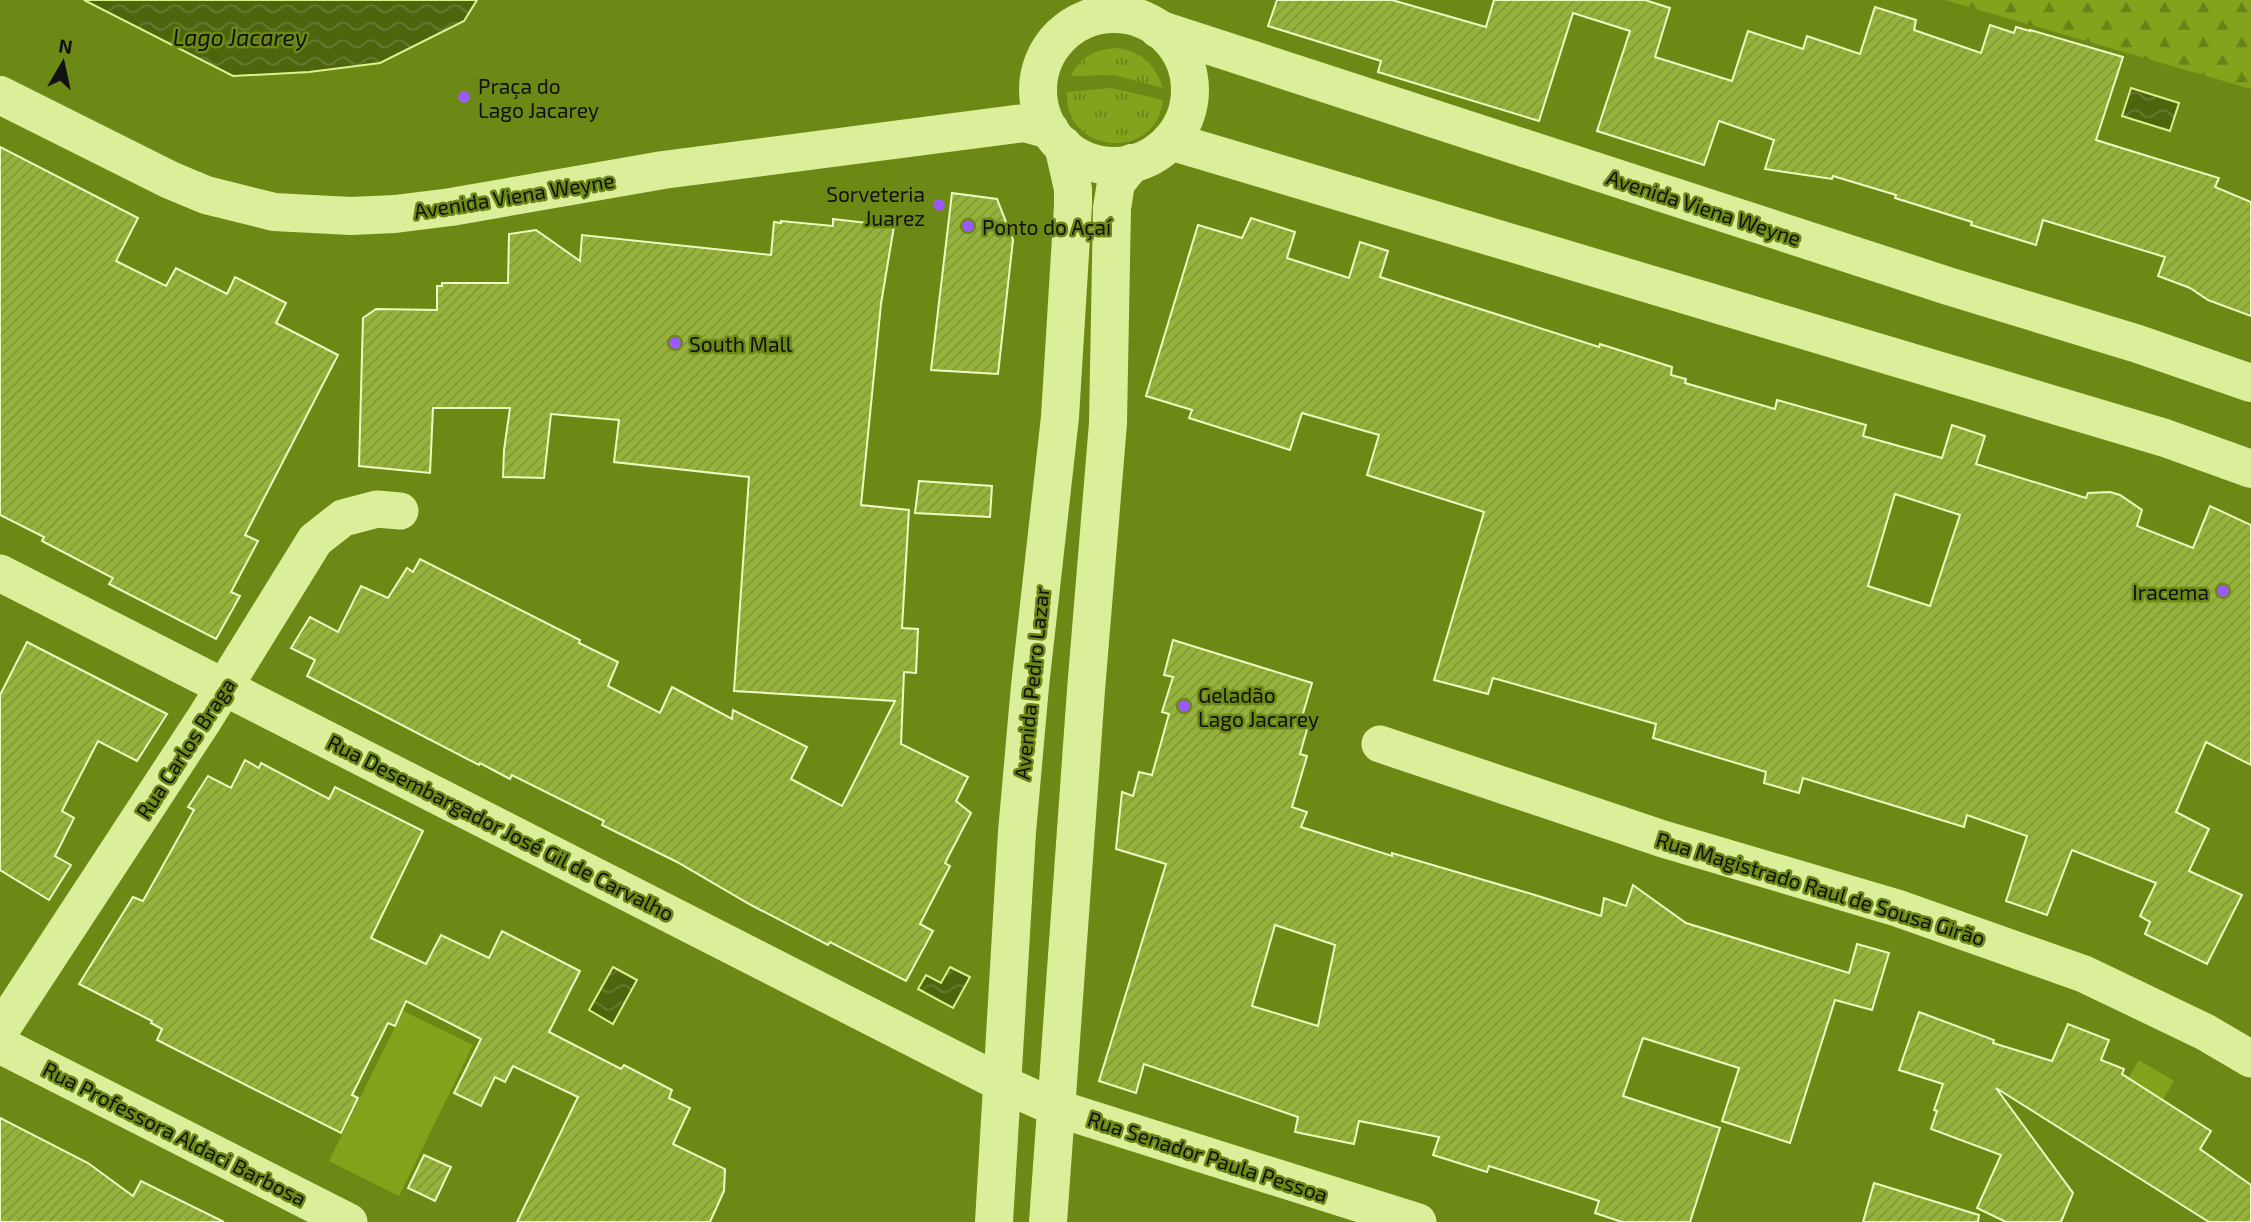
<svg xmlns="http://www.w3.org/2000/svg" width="2251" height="1222" font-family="'Exo 2',sans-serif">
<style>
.grass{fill:url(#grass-tufts)}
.forest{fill:url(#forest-firs)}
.garden{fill:#83a31d}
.water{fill:url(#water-waves);stroke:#dcf28d;stroke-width:2}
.building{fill:url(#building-hatch);stroke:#edfbc1;stroke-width:2;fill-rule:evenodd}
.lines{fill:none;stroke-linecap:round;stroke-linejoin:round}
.minor{stroke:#dbef9b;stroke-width:37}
.tertiary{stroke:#dbef9b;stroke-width:38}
.poi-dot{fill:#9b59ff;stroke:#6c8915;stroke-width:2.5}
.labels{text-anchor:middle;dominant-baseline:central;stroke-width:5;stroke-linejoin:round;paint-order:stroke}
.poi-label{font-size:21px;fill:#111;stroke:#6c8915;text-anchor:start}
.street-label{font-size:21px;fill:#111;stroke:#6c8915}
.water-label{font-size:23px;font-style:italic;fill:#111;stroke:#6c8915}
</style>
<defs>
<pattern id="grass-tufts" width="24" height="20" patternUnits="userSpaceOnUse" patternTransform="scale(1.75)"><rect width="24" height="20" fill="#83a31d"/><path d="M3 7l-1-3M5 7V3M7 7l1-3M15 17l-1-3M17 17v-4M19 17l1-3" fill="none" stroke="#6a8318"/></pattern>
<pattern id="forest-firs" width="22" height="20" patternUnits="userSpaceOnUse" patternTransform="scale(1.75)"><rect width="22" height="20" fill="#83a31d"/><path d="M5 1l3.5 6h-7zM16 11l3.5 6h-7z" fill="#6a8318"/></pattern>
<pattern id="water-waves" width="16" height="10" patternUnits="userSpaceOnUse" patternTransform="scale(1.75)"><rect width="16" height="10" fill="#4e650d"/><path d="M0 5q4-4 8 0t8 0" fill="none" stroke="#687a38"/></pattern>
<pattern id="building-hatch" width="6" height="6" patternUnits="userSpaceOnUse" patternTransform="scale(1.75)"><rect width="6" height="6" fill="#96b23d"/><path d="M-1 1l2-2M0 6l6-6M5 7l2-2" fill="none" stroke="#809835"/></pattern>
</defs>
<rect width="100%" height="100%" fill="#6c8915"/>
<!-- grass -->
<g class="grass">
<path d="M1117 48C1142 52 1155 64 1163 88L1114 75 1071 76C1080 56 1097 49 1117 48Z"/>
<path d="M1111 88 1163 100C1156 163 1063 154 1067 92Z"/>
</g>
<!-- forest -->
<path class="forest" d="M1945 0H2251V89Z"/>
<!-- garden -->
<g class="garden">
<path d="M403 1011 473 1045 399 1196 329 1161Z"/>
<path d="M2139 1060 2174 1081 2140 1138 2106 1118Z"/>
</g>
<!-- water -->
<g class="water">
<path d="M84 0H477L464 21 380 63 309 72 233 76Z"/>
<path d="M2131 88 2179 103 2170 131 2122 116Z"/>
<path d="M613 967 637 980 613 1024 589 1010Z"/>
<path d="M950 967 970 977 953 1008 918 989 926 975 941 983Z"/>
</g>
<!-- building -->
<g class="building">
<path d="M1277 0H1392L1486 27 1494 0H1645L1670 8 1655 57 1732 81 1748 31 1803 49 1807 36 1860 54 1875 7 1916 20 1914 30 1981 53 1990 25 2014 33 2016 27 2030 31V30L2123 57 2096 140 2219 178 2215 187 2251 202V316L2208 300 2190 288 2158 276 2165 257 2043 220 2036 245 1971 225 1972 222 1895 198 1896 195 1833 176 1832 179 1765 169 1774 140 1719 121 1704 165 1597 131 1630 31 1573 13 1539 121 1378 72 1381 61 1268 26Z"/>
<path d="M0 147 138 218 116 261 166 286 176 268 227 294 235 277 286 303 276 323 338 355 245 535 258 541 231 592 240 596 216 639 109 584 113 578 42 541 44 537 0 515Z"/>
<path d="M952 193 997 199 1013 240 998 374 931 370Z"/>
<path d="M1251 218 1295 232 1287 258 1349 278 1360 242 1388 251 1380 277 1599 347 1600 344 1672 367 1671 375 1686 379 1685 383 1775 409 1777 400 1866 425 1863 436 1942 458 1952 425 1985 436 1976 464 2086 498 2088 493 2110 492 2120 495 2142 510 2137 526 2193 548 2210 506 2251 525V765L2206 742 2176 812 2209 829 2189 871 2242 895 2207 964 2145 934 2150 922 2140 916 2156 883 2072 850 2047 915 2006 901 2027 836 1967 815 1964 827 1803 778 1799 793 1764 783 1766 772 1653 738 1656 724 1493 678 1488 694 1434 680 1484 512 1367 475 1379 435 1302 413 1290 450 1189 418 1192 410 1146 396 1198 225 1242 238ZM1895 494 1960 515 1930 606 1868 586Z"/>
<path d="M833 219 894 226 881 304 861 505 909 510 902 628 918 629 916 673 904 672 901 744 968 777 956 801 971 813 945 863 950 866 920 924 933 931 906 981 830 942 828 945 751 905 677 862 602 825 604 821 512 775 510 779 480 763 479 765 307 676 315 660 291 648 310 617 338 632 361 586 388 598 407 568 413 572 420 559 580 640 579 643 618 662 608 686 660 713 672 687 732 719 733 710 807 747 791 779 842 806 895 701 734 691 749 477 614 462 619 420 551 414 544 478 503 477 504 450 510 408H433L430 473 359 466 363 318 376 309 437 310V286H442V283H508L509 234 536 230 580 261 582 235 771 255 774 222 781 223V221L833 226Z"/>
<path d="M919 481 992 486 990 517 915 513Z"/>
<path d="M1173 640 1312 683 1302 717 1310 719 1300 754 1307 756 1292 807 1307 812 1301 827 1392 856V853L1535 895 1601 916 1604 898 1626 906 1633 885 1686 923 1849 973 1857 944 1889 953 1872 1010 1835 1000 1790 1143 1722 1121 1739 1068 1643 1038 1623 1096 1720 1128 1690 1222H1622L1595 1213 1599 1201 1489 1166 1487 1172 1433 1155 1439 1137 1359 1121 1354 1144 1295 1132 1298 1117 1144 1064 1136 1093 1099 1081 1166 864 1116 849 1122 792 1133 796 1139 772 1152 775 1169 714 1162 712 1173 677 1164 675ZM1275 925 1335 945 1318 1026 1252 1006Z"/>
<path d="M27 642 167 714 137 761 98 741 62 811 74 818 55 856 71 865 49 900 0 870V695Z"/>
<path d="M245 760 259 768 261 763 329 799 335 787 423 831 371 938 426 964 441 935 489 958 502 931 580 971 549 1032 621 1069 624 1065 672 1090 669 1098 690 1108 673 1144 725 1169 724 1191 710 1222H517L578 1097 513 1066 505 1082 495 1077 481 1106 454 1093 481 1039 406 1001 395 1026 388 1023 352 1095 358 1098 341 1133 157 1040 162 1029 151 1023 152 1021 79 984 133 897 143 901 194 810 188 807 208 776 231 788Z"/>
<path d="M1919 1012 1994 1040 1993 1043 2052 1061 2068 1024 2109 1040 2101 1060 2124 1069 2122 1074 2211 1131 2200 1149 2251 1185V1222H2209L1996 1088 2073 1193 2061 1222H2006L1977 1208 2001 1155 1931 1129 1937 1111 1934 1110 1943 1084 1899 1070Z"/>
<path d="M0 1118 88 1163 133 1196 141 1181 224 1222H0Z"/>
<path d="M424 1155 451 1167 435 1201 408 1188Z"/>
<path d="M1874 1183 1979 1215 1978 1222H1863Z"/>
</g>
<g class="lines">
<!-- minor -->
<g class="minor">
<path d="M0 573 1001 1083 1056 1108 1418 1222"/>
<path d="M1380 744 1663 839 1897 908 2084 974 2205 1032 2251 1059"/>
<path d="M0 1031 205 718 315 540 343 518 377 509 400 511"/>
<path d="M0 1045 349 1222"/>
</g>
<!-- tertiary -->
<g class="tertiary">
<circle cx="1114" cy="90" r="76"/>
<path d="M1158 29 1948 286 2138 344 2251 383"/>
<path d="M0 95 170 180 206 195 274 212 351 216 395 214 451 207 663 170 1024 123 1050 130"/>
<path d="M1170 141 2165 438 2251 469"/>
<path d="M994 1222 1017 832 1030 686 1060 417 1073 205V189L1063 145"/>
<path d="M1048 1222 1086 690 1108 423 1112 208 1116 183 1132 163"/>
</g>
</g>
<!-- markers -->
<g class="poi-dot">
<circle cx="464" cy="97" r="7"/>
<circle cx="939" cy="205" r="7"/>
<circle cx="968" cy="226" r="7"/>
<circle cx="675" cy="343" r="7"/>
<circle cx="2223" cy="591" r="7"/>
<circle cx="1184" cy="706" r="7"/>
</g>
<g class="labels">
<!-- poi labels -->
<g class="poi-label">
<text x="478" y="85">Praça do<tspan x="478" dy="24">Lago Jacarey</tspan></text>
<text x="925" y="193" text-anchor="end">Sorveteria<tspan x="925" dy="24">Juarez</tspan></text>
<text x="982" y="226">Ponto do Açaí</text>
<text x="689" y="343">South Mall</text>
<text x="2209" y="591" text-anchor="end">Iracema</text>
<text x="1198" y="694">Geladão<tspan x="1198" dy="24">Lago Jacarey</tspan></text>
</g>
<!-- street labels -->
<g class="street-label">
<text transform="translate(514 195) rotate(-9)">Avenida Viena Weyne</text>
<text transform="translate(1704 207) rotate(18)">Avenida Viena Weyne</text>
<text transform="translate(1031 683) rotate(-84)">Avenida Pedro Lazar</text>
<text transform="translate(185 748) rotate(-57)">Rua Carlos Braga</text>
<text transform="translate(501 827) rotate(27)">Rua Desembargador José Gil de Carvalho</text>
<text transform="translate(1821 888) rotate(17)">Rua Magistrado Raul de Sousa Girão</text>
<text transform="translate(175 1133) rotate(27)">Rua Professora Aldaci Barbosa</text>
<text transform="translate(1208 1156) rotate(18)">Rua Senador Paula Pessoa</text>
</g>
<!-- water labels -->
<g class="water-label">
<text x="240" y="37">Lago Jacarey</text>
</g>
</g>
<!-- north arrow -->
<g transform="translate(63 63) rotate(9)" stroke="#6c8915" stroke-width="5" paint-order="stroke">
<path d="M0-5L12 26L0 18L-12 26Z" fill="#111111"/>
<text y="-10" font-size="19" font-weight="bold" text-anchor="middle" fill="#111111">N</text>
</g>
</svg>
